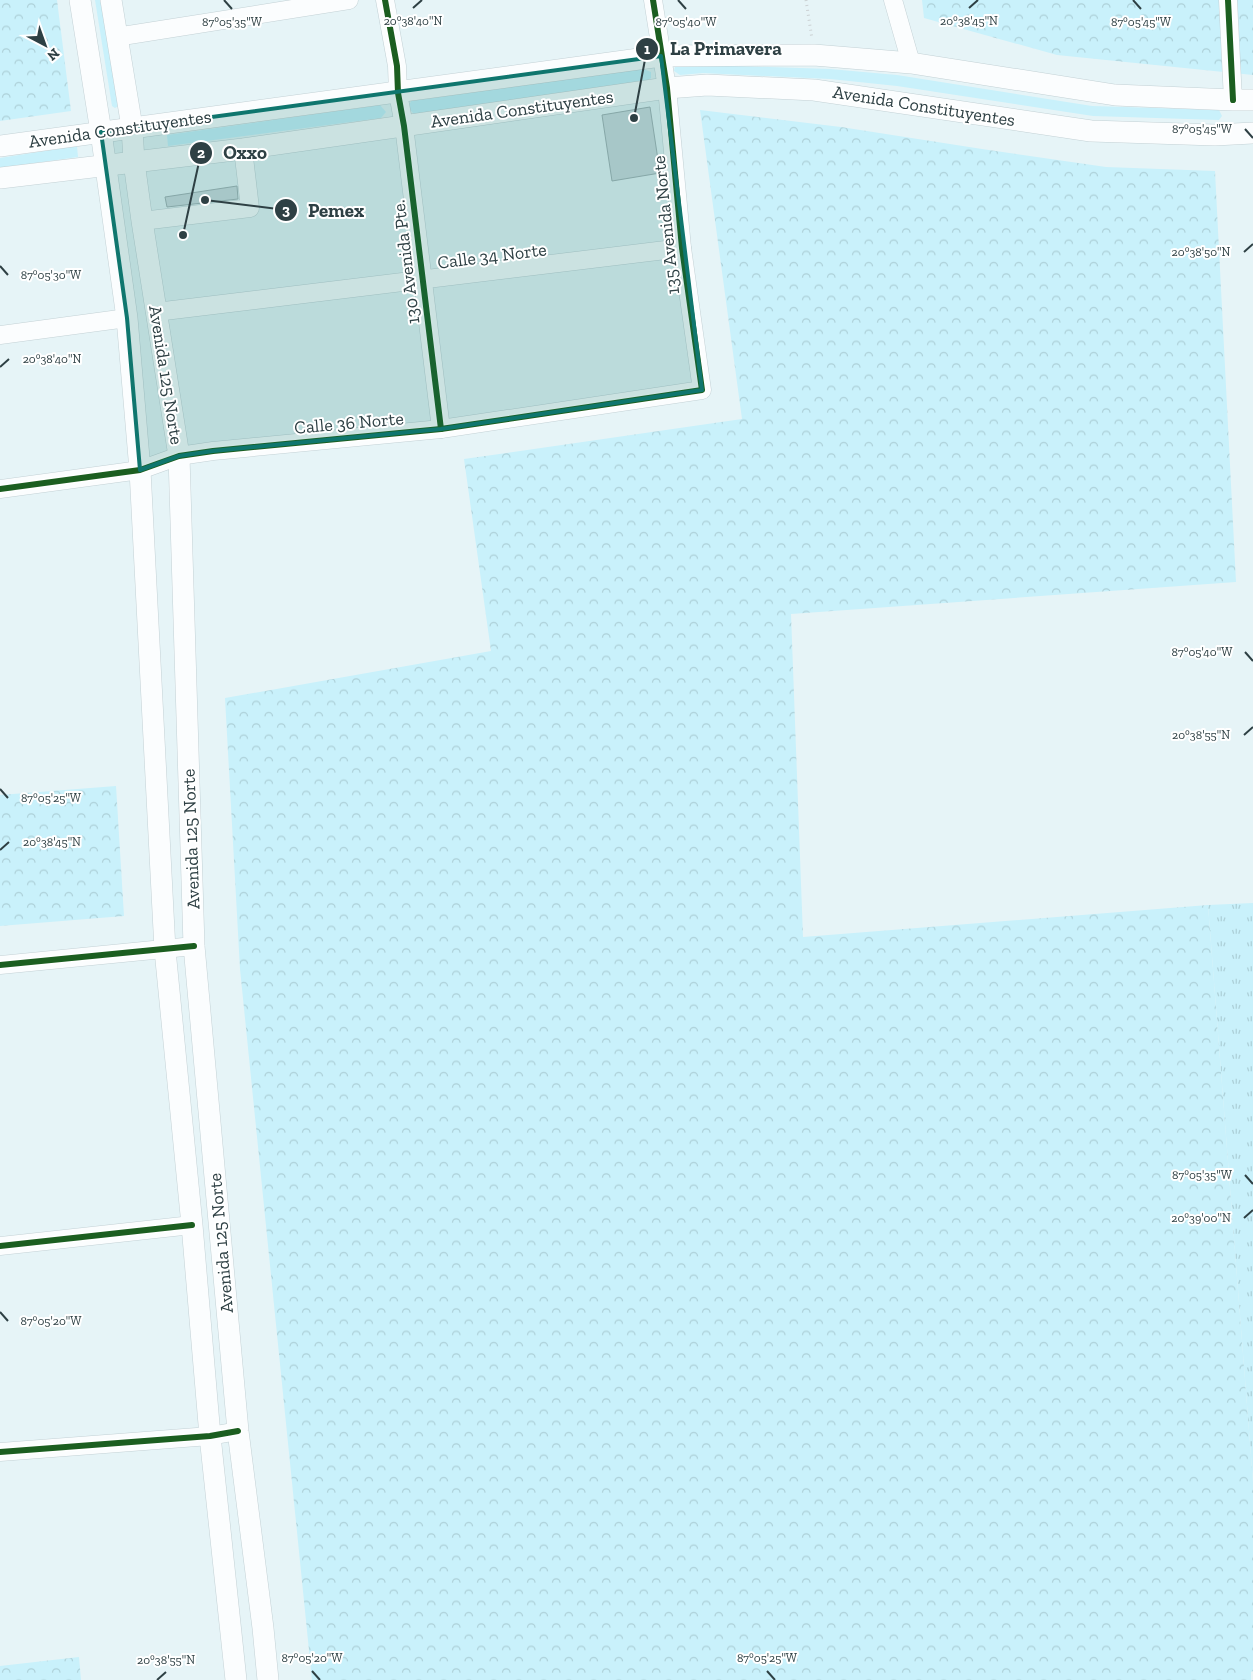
<svg xmlns="http://www.w3.org/2000/svg" width="1253" height="1680" font-family="'Zilla Slab',serif">
<style>
.grass{fill:#c9f1fb}
.forest{fill:url(#forest-crowns)}
.park{fill:url(#park-tufts)}
.building{fill:#cddbdf;stroke:#a4b3b6}
.lines{fill:none;stroke-linecap:round;stroke-linejoin:round}
.minor-casing{stroke:#c3d1d5;stroke-width:19}
.major-casing{stroke:#c3d1d5;stroke-width:22}
.path{stroke:#cbd1d3;stroke-width:3;stroke-dasharray:1 4;stroke-linecap:butt}
.minor{stroke:#fbfdfe;stroke-width:18}
.major{stroke:#fbfdfe;stroke-width:21}
.cycleway-casing{stroke:#fff;stroke-width:9}
.cycleway{stroke:#1b5e20;stroke-width:6}
.marked{fill:#0f766e;fill-opacity:0.2;stroke:#0f766e;stroke-width:4;stroke-linejoin:round}
.ticks{fill:none;stroke:#2e4044;stroke-width:2}
.labels{text-anchor:middle;dominant-baseline:central;stroke-width:4;stroke-linejoin:round;paint-order:stroke}
.street-label{font-size:18px;fill:#2e4044;stroke:#fff}
.ticks-label{font-size:12px;text-anchor:middle;fill:#2e4044;stroke:#fff;stroke-width:4;stroke-linejoin:round;paint-order:stroke}
.leader{fill:none;stroke:#2e4044;stroke-width:2}
.callout-dot{fill:#2e4044;stroke:#fff;stroke-width:2}
.mark-label{font-size:15px;text-anchor:middle;font-weight:bold;fill:#fff}
.callout-label{font-size:19px;text-anchor:middle;font-weight:bold;fill:#2e4044;stroke:#fff;stroke-width:4;stroke-linejoin:round;paint-order:stroke}
</style>
<defs>
<pattern id="forest-crowns" width="20" height="18" patternUnits="userSpaceOnUse" patternTransform="scale(1.25)"><rect width="20" height="18" fill="#c9f1fb"/><path d="M2 6a3 3 0 1 1 6 0M12 15a3 3 0 1 1 6 0" fill="none" stroke="#add0d8"/></pattern>
<pattern id="park-tufts" width="24" height="20" patternUnits="userSpaceOnUse" patternTransform="scale(1.25)"><rect width="24" height="20" fill="#c9f1fb"/><path d="M3 7l-1-3M5 7V3M7 7l1-3M15 17l-1-3M17 17v-4M19 17l1-3" fill="none" stroke="#add0d8"/></pattern>
</defs>
<rect width="100%" height="100%" fill="#e6f4f7"/>
<!-- grass -->
<g class="grass">
<path d="M95 0H101L118 106 115 108 112 106Z"/>
<path d="M704 65 830 69 897 75 1092 106 1219 110 1222 116 1219 120 1093 116 897 86 830 79 703 73 680 75 674 71 675 67Z"/>
<path d="M643 69 651 72V78L645 82 414 114 408 108 411 101Z"/>
<path d="M380 105 386 112 381 118 168 146 167 135Z"/>
<path d="M77 146 78 157 0 168V158Z"/>
</g>
<!-- forest -->
<g class="forest">
<path d="M0 0H57L71 111 0 121Z"/>
<path d="M922 0H1253V75L1057 55 924 18Z"/>
<path d="M700 110 841 127 982 149 1106 167 1215 171 1236 582 791 614 803 937 1208 905 1253 1482V1671L1251 1672V1680H312L240 969 225 698 491 651 464 459 742 419Z"/>
<path d="M116 786 124 916 0 926V795Z"/>
<path d="M79 1657 81 1680H0V1666Z"/>
</g>
<!-- park -->
<path class="park" d="M1253 903V1482L1208 905Z"/>
<!-- building -->
<g class="building">
<path d="M650 107 660 173 612 181 602 115Z"/>
<path d="M237 186 238 199 167 207 165 197Z"/>
</g>
<g class="lines">
<!-- minor casing -->
<g class="minor-casing">
<g id="minor">
<path d="M385 0 397 66 398 93 404 126 441 429"/>
<path d="M893 0 911 63"/>
<path d="M1228 0 1233 100"/>
<path d="M116 37 349 0"/>
<path d="M142 221 250 208 243 149"/>
<path d="M156 312 682 248"/>
<path d="M0 335 127 318"/>
<path d="M0 489 140 470 179 456 213 451 441 429 702 390 682 248 667 88 653 0"/>
<path d="M0 965 194 946"/>
<path d="M0 1246 192 1225"/>
<path d="M0 1452 210 1436 238 1431"/>
</g>
</g>
<!-- major casing -->
<g class="major-casing">
<g id="major">
<path d="M80 0 101 132 127 318 140 470 165 950 192 1225 210 1436 236 1680"/>
<path d="M111 0 132 127 134 162 142 221 179 456 194 946 238 1431 263 1628 268 1680"/>
<path d="M0 146 661 56 814 55 911 63 1115 95 1233 100H1253"/>
<path d="M0 178 243 149 667 88 707 85 814 90 1091 131 1215 135 1253 133"/>
</g>
</g>
<!-- path -->
<path class="path" d="M806 0 812 39"/>
<!-- minor -->
<use href="#minor" class="minor"/>
<!-- major -->
<use href="#major" class="major"/>
<!-- cycleway casing -->
<g class="cycleway-casing">
<g id="cycleway">
<path d="M385 0 397 66 398 93 404 126 441 429"/>
<path d="M1228 0 1233 100"/>
<path d="M0 489 140 470 179 456 213 451 441 429 702 390 682 248 667 88 653 0"/>
<path d="M0 965 194 946"/>
<path d="M0 1246 192 1225"/>
<path d="M0 1452 210 1436 238 1431"/>
</g>
</g>
<!-- cycleway -->
<use href="#cycleway" class="cycleway"/>
</g>
<!-- marked area -->
<path class="marked" d="M661 56 702 390 441 429 213 451 179 456 140 470 127 318 101 132Z"/>
<!-- ticks -->
<path class="ticks" d="M224 0 232 9M678 0 686 9M1133 0 1141 9M413 8 422 0M969 8 978 0M1245 129 1253 138M1244 252 1253 244M0 266 8 275M0 367 9 359M1245 652 1253 661M1244 735 1253 727M0 789 8 798M0 850 9 842M1245 1175 1253 1184M1244 1218 1253 1210M0 1312 8 1321M312 1671 320 1680M767 1671 775 1680M157 1680 166 1672"/>
<g class="labels">
<!-- street labels -->
<g class="street-label">
<text transform="translate(924 106) rotate(9)">Avenida Constituyentes</text>
<text transform="translate(522 109) rotate(-8)">Avenida Constituyentes</text>
<text transform="translate(120 129) rotate(-8)">Avenida Constituyentes</text>
<text transform="translate(666 225) rotate(-96)">135 Avenida Norte</text>
<text transform="translate(492 256) rotate(-7)">Calle 34 Norte</text>
<text transform="translate(406 262) rotate(-97)">130 Avenida Pte.</text>
<text transform="translate(166 375) rotate(81)">Avenida 125 Norte</text>
<text transform="translate(349 423) rotate(-5)">Calle 36 Norte</text>
<text transform="translate(191 839) rotate(-92)">Avenida 125 Norte</text>
<text transform="translate(221 1243) rotate(-95)">Avenida 125 Norte</text>
</g>
</g>
<g class="ticks-label">
<text x="413" y="25">20°38'40"N</text>
<text x="969" y="25">20°38'45"N</text>
<text x="232" y="26">87°05'35"W</text>
<text x="686" y="26">87°05'40"W</text>
<text x="1141" y="26">87°05'45"W</text>
<text x="1202" y="133">87°05'45"W</text>
<text x="1201" y="256">20°38'50"N</text>
<text x="51" y="279">87°05'30"W</text>
<text x="52" y="363">20°38'40"N</text>
<text x="1202" y="656">87°05'40"W</text>
<text x="1201" y="739">20°38'55"N</text>
<text x="51" y="802">87°05'25"W</text>
<text x="52" y="846">20°38'45"N</text>
<text x="1202" y="1179">87°05'35"W</text>
<text x="1201" y="1222">20°39'00"N</text>
<text x="51" y="1325">87°05'20"W</text>
<text x="312" y="1662">87°05'20"W</text>
<text x="767" y="1662">87°05'25"W</text>
<text x="166" y="1664">20°38'55"N</text>
</g>
<!-- callouts -->
<path class="leader" d="M634 118L647 49M183 235L201 153M205 200L286 210"/>
<g class="callout-dot">
<circle cx="634" cy="118" r="5"/>
<circle cx="183" cy="235" r="5"/>
<circle cx="205" cy="200" r="5"/>
<circle cx="647" cy="49" r="12"/>
<circle cx="201" cy="153" r="12"/>
<circle cx="286" cy="210" r="12"/>
</g>
<g class="mark-label">
<text x="647" y="54">1</text>
<text x="201" y="158">2</text>
<text x="286" y="215">3</text>
</g>
<g class="callout-label">
<text x="726" y="55">La Primavera</text>
<text x="245" y="159">Oxxo</text>
<text x="336" y="217">Pemex</text>
</g>
<!-- north arrow -->
<g transform="translate(45 45) rotate(139)" stroke="#ffffff" stroke-width="4" paint-order="stroke">
<path d="M0-4L9 19L0 12L-9 19Z" fill="#2e4044"/>
<text y="-8" font-size="14" font-weight="bold" text-anchor="middle" fill="#2e4044">N</text>
</g>
</svg>
